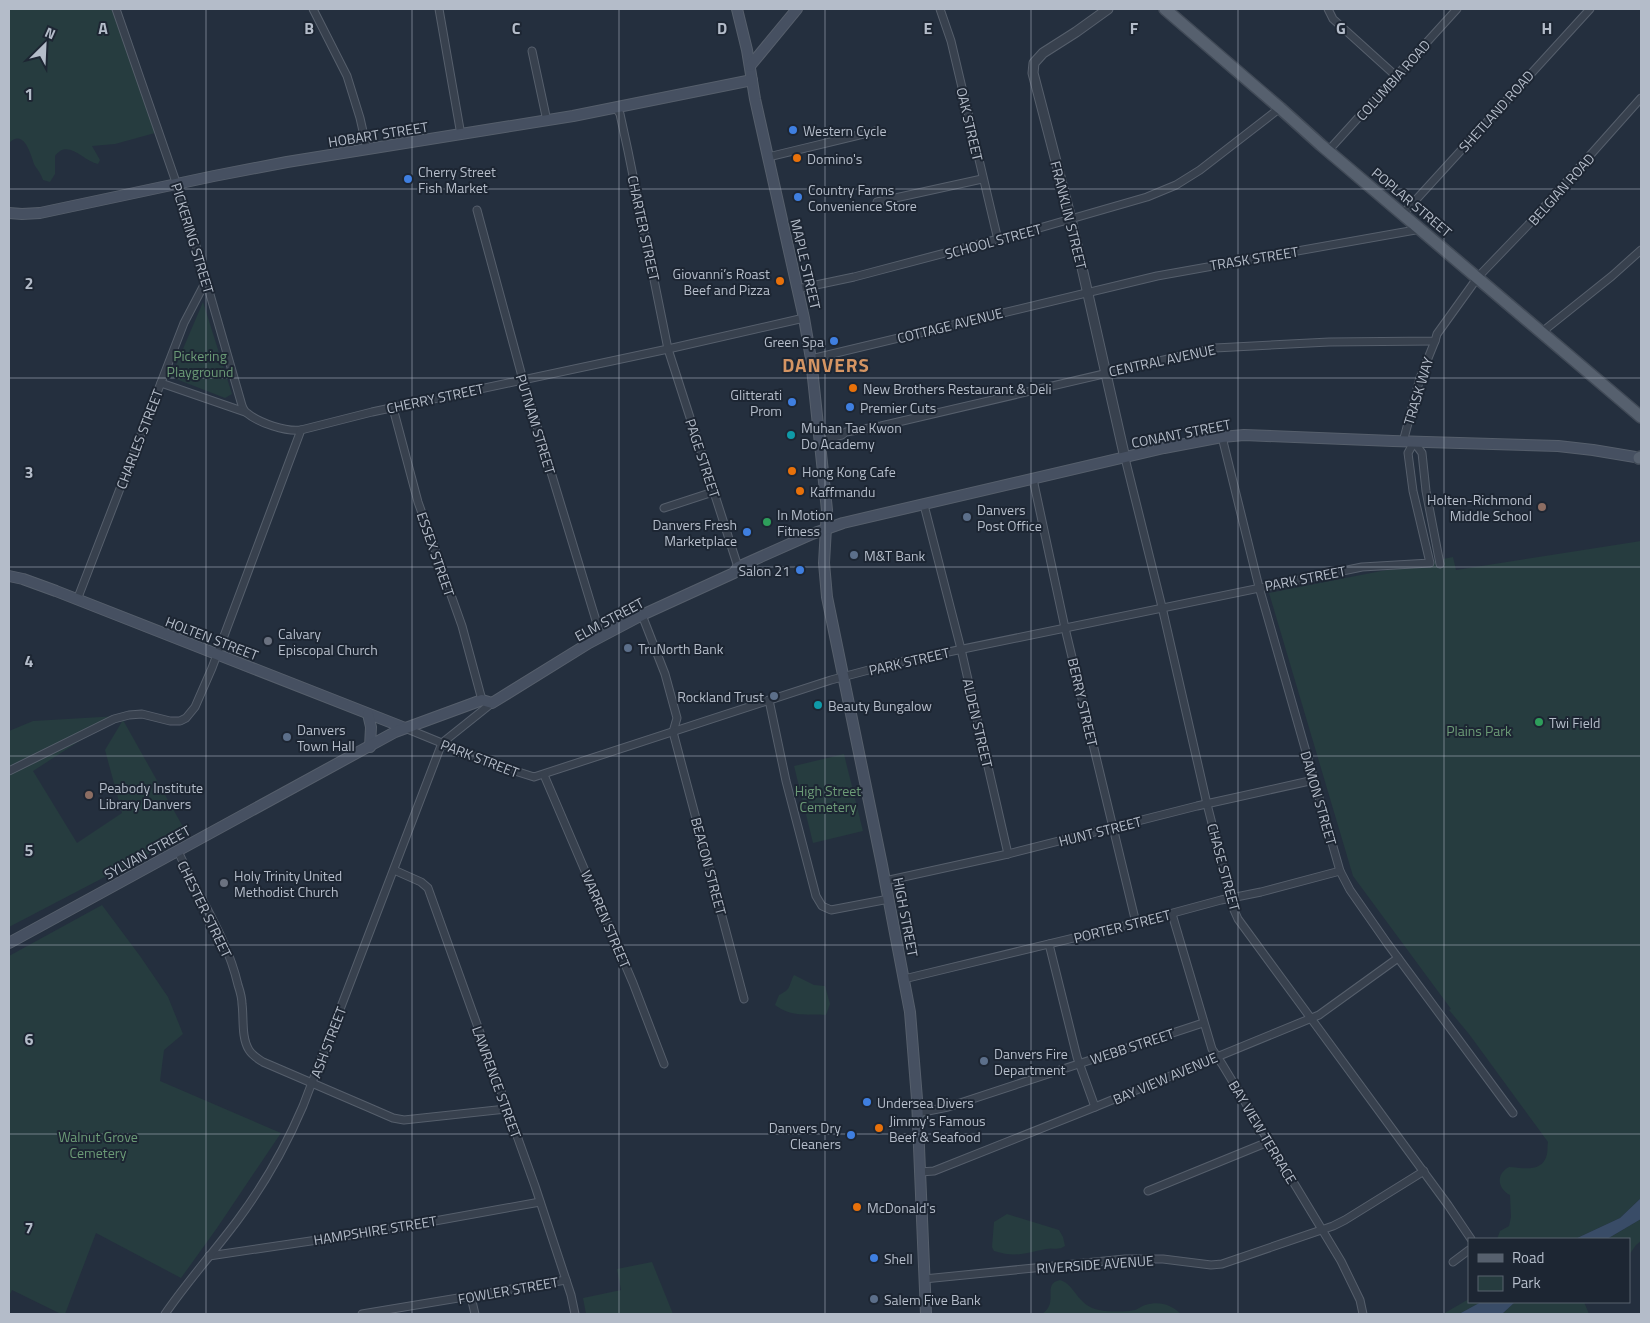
<svg xmlns="http://www.w3.org/2000/svg" width="1650" height="1323" font-family="'Titillium Web',sans-serif">
<style>
.green{fill:#263c3f}
.water{fill:#394c67}
.lines{fill:none;stroke-linecap:round;stroke-linejoin:round}
.minor-casing{stroke:#565f6c;stroke-width:9}
.tertiary-casing{stroke:#565f6c;stroke-width:11}
.secondary-casing{stroke:#565f6c;stroke-width:12}
.primary-casing{stroke:#414a57;stroke-width:14}
.minor{stroke:#38414e;stroke-width:7}
.tertiary{stroke:#38414e;stroke-width:9}
.secondary{stroke:#465061;stroke-width:10}
.primary{stroke:#56606e;stroke-width:11}
.grid{fill:none;stroke:#b4bcc9;stroke-width:1;stroke-opacity:0.55}
.shop-dot{fill:#3f7fe0;stroke:#1d2633;stroke-width:2}
.food-dot{fill:#e8710a;stroke:#1d2633;stroke-width:2}
.culture-dot{fill:#0f9aa8;stroke:#1d2633;stroke-width:2}
.education-dot{fill:#8d6e63;stroke:#1d2633;stroke-width:2}
.service-dot{fill:#5c6f8a;stroke:#1d2633;stroke-width:2}
.leisure-dot{fill:#2e9e5b;stroke:#1d2633;stroke-width:2}
.worship-dot{fill:#6b7280;stroke:#1d2633;stroke-width:2}
.labels{text-anchor:middle;dominant-baseline:central;stroke-width:4;stroke-linejoin:round;paint-order:stroke}
.street-label{font-size:14px;fill:#b4bcc9;stroke:#1d2633}
.poi-label{font-size:14px;fill:#b4bcc9;stroke:#1d2633;text-anchor:start}
.park-label{font-size:14px;fill:#6b9a76;stroke:#1d2633}
.district-label{font-size:19px;font-weight:bold;letter-spacing:1px;fill:#d59563;stroke:#1d2633}
.grid-label{font-size:16px;text-anchor:middle;font-weight:bold;fill:#b4bcc9;stroke:#1d2633;stroke-width:4;stroke-linejoin:round;paint-order:stroke}
</style>
<rect width="100%" height="100%" fill="#242f3e"/>
<!-- green -->
<g class="green">
<path d="M9 9H112L155 133 115 144 92 146 100 160 98 164C83 161 68 138 55 156V174L50 182 43 180C41 174 38 170 35 166 31 157 25 127 9 143Z"/>
<path d="M203 302 232 394 225 398 171 377Z"/>
<path d="M1641 541V1198L1620 1218 1575 1239H1497L1500 1231 1509 1226 1511 1217 1510 1195C1497 1188 1496 1174 1509 1167 1523 1168 1543 1173 1547 1154 1548 1150 1547 1146 1548 1142L1469 1034 1449 1010 1451 1009 1353 876 1269 593 1453 557 1456 570Z"/>
<path d="M118 716 33 771 77 843 122 813 105 750 123 720 187 834 9 927V731L33 721Z"/>
<path d="M844 754 863 831 813 843 794 766Z"/>
<path d="M102 905 140 956 168 997 183 1034 164 1050 160 1081 281 1133 217 1228 181 1278 96 1233 65 1314H61L12 1290 9 1296V956Z"/>
<path d="M794 975 814 985 825 986 830 1004 826 1015C808 1014 790 1017 775 1005L779 995C792 989 788 986 794 975Z"/>
<path d="M1007 1214 1059 1230 1063 1237 1065 1246C1058 1251 1053 1247 1046 1249 1025 1253 1016 1258 994 1251L992 1247 994 1222Z"/>
<path d="M1641 1219V1241L1636 1245 1629 1255V1239H1607Z"/>
<path d="M652 1262 673 1314H586L583 1298 621 1290 617 1269Z"/>
<path d="M1060 1280C1075 1284 1077 1306 1099 1310 1110 1312 1125 1312 1135 1310 1138 1309 1142 1306 1145 1305 1160 1301 1170 1304 1181 1314H1042C1060 1302 1041 1284 1060 1280Z"/>
<path d="M1469 1299V1302H1481L1459 1314H1443Z"/>
<path d="M1515 1302H1584L1589 1314H1502Z"/>
</g>
<!-- water -->
<g class="water">
<path d="M1641 1198V1219L1607 1239H1575L1620 1218Z"/>
<path d="M1481 1302H1515L1502 1314H1459Z"/>
</g>
<g class="lines">
<!-- minor casing -->
<g class="minor-casing">
<g id="minor">
<path d="M116 9 186 211 241 402C242 406 244 411 247 413 259 423 286 432 301 430"/>
<path d="M313 9 347 76 360 118 367 149"/>
<path d="M439 9 461 135"/>
<path d="M940 9 951 41 998 240"/>
<path d="M1328 9 1333 19 1396 76"/>
<path d="M532 51 547 121"/>
<path d="M616 108 620 114 628 151 668 349 738 567"/>
<path d="M1328 151 1457 9"/>
<path d="M768 157 876 131"/>
<path d="M877 202 982 179"/>
<path d="M477 210 523 380 601 637"/>
<path d="M1403 214 1590 9"/>
<path d="M797 289 854 277 1036 229 1147 197 1176 185 1200 170 1280 108"/>
<path d="M1542 332 1612 276 1641 250"/>
<path d="M811 359 1157 276 1421 229"/>
<path d="M161 383 245 412"/>
<path d="M393 408 418 502 462 626 482 700"/>
<path d="M1222 437 1259 587 1340 871 1350 890 1387 943 1513 1113"/>
<path d="M821 440 842 435 846 432 881 426 1215 348 1329 342 1435 341 1437 334 1478 277 1528 225 1641 98"/>
<path d="M1403 442 1420 378 1435 341"/>
<path d="M1125 458 1162 607 1207 804 1234 910 1238 919 1448 1205 1471 1239"/>
<path d="M1033 479 1065 628 1136 923"/>
<path d="M924 505 961 649 1008 854"/>
<path d="M664 508 713 492"/>
<path d="M77 600 184 323 206 281"/>
<path d="M642 615 665 674 677 718 673 732 744 999"/>
<path d="M769 700 786 781 816 896 822 906 831 910 889 899"/>
<path d="M405 728 493 764 534 777 831 680 895 663 1362 567 1430 563 1413 491 1408 453 1414 442 1422 453 1426 491 1440 564"/>
<path d="M9 771 114 719 129 715 142 714 170 721H180L186 718 195 707 212 668 301 430 372 412 668 349 804 318"/>
<path d="M544 775 633 983 664 1064"/>
<path d="M178 851C198 896 227 937 238 985 240 991 242 998 242 1004 244 1018 241 1037 249 1050 252 1055 258 1059 263 1062L370 1108 393 1118 404 1120 506 1109"/>
<path d="M394 870 421 882 428 888 535 1186 571 1295 575 1314"/>
<path d="M885 881 1008 854 1197 806 1314 780"/>
<path d="M1172 914 1212 1049 1222 1064 1341 1261 1360 1300 1363 1314"/>
<path d="M1049 944 1077 1057 1095 1107"/>
<path d="M904 979 1136 923 1221 900 1261 892 1340 871"/>
<path d="M918 1113 948 1107 1203 1023"/>
<path d="M920 1172 934 1171 1095 1107 1319 1015 1398 958"/>
<path d="M1148 1191 1268 1142"/>
<path d="M209 1256 385 1230 540 1202"/>
<path d="M1453 1262 1469 1250"/>
<path d="M924 1279 1125 1259H1163L1211 1265 1222 1264 1333 1226 1345 1220 1424 1171"/>
<path d="M471 1297 475 1314"/>
<path d="M165 1314C187 1282 213 1253 237 1221 264 1185 286 1146 303 1106L442 743 492 703"/>
<path d="M362 1314 566 1280"/>
</g>
</g>
<!-- tertiary casing -->
<g class="tertiary-casing">
<path id="tertiary" d="M1108 9 1076 32 1043 53 1034 63 1033 73 1071 219 1125 458"/>
</g>
<!-- secondary casing -->
<g class="secondary-casing">
<g id="secondary">
<path d="M737 9 747 50 755 99 804 318 811 359 827 510 824 563 827 597 882 865 910 1012 917 1099 926 1314"/>
<path d="M750 66 797 9"/>
<path d="M9 213 22 214 40 213 214 176 287 162 573 116 752 80"/>
<path d="M9 576 23 579 56 591 405 728"/>
<path d="M368 714 371 727 370 747"/>
<path d="M9 943 395 732 482 700 492 703 589 643 642 615 734 573 738 567 812 534 843 523 1164 448 1222 437 1244 435 1393 441 1558 446 1593 450 1641 458"/>
</g>
</g>
<!-- primary casing -->
<g class="primary-casing">
<g id="primary">
<path d="M1165 9 1280 108 1321 145 1641 417"/>
<path d="M1639 458 1641 457"/>
</g>
</g>
<!-- minor -->
<use href="#minor" class="minor"/>
<!-- tertiary -->
<use href="#tertiary" class="tertiary"/>
<!-- secondary -->
<use href="#secondary" class="secondary"/>
<!-- primary -->
<use href="#primary" class="primary"/>
</g>
<!-- grid -->
<path class="grid" d="M206 9V1314M412 9V1314M619 9V1314M825 9V1314M1031 9V1314M1238 9V1314M1444 9V1314M9 189H1641M9 378H1641M9 567H1641M9 756H1641M9 945H1641M9 1134H1641"/>
<!-- markers -->
<g class="shop-dot">
<circle cx="793" cy="130" r="5"/>
<circle cx="408" cy="179" r="5"/>
<circle cx="798" cy="197" r="5"/>
<circle cx="834" cy="341" r="5"/>
<circle cx="792" cy="402" r="5"/>
<circle cx="850" cy="407" r="5"/>
<circle cx="747" cy="532" r="5"/>
<circle cx="800" cy="570" r="5"/>
<circle cx="867" cy="1102" r="5"/>
<circle cx="851" cy="1135" r="5"/>
<circle cx="874" cy="1258" r="5"/>
</g>
<g class="food-dot">
<circle cx="797" cy="158" r="5"/>
<circle cx="780" cy="281" r="5"/>
<circle cx="853" cy="388" r="5"/>
<circle cx="792" cy="471" r="5"/>
<circle cx="800" cy="491" r="5"/>
<circle cx="879" cy="1128" r="5"/>
<circle cx="857" cy="1207" r="5"/>
</g>
<g class="culture-dot">
<circle cx="791" cy="435" r="5"/>
<circle cx="818" cy="705" r="5"/>
</g>
<g class="education-dot">
<circle cx="1542" cy="507" r="5"/>
<circle cx="89" cy="795" r="5"/>
</g>
<g class="service-dot">
<circle cx="967" cy="517" r="5"/>
<circle cx="854" cy="555" r="5"/>
<circle cx="628" cy="648" r="5"/>
<circle cx="774" cy="696" r="5"/>
<circle cx="287" cy="737" r="5"/>
<circle cx="984" cy="1061" r="5"/>
<circle cx="874" cy="1299" r="5"/>
</g>
<g class="leisure-dot">
<circle cx="767" cy="522" r="5"/>
<circle cx="1539" cy="722" r="5"/>
</g>
<g class="worship-dot">
<circle cx="268" cy="641" r="5"/>
<circle cx="224" cy="883" r="5"/>
</g>
<g class="labels">
<!-- street labels -->
<g class="street-label">
<text transform="translate(1393 80) rotate(-48)">COLUMBIA ROAD</text>
<text transform="translate(1496 111) rotate(-48)">SHETLAND ROAD</text>
<text transform="translate(970 124) rotate(77)">OAK STREET</text>
<text transform="translate(378 134) rotate(-9)">HOBART STREET</text>
<text transform="translate(1561 189) rotate(-48)">BELGIAN ROAD</text>
<text transform="translate(1412 202) rotate(40)">POPLAR STREET</text>
<text transform="translate(1069 215) rotate(76)">FRANKLIN STREET</text>
<text transform="translate(644 228) rotate(78)">CHARTER STREET</text>
<text transform="translate(193 238) rotate(73)">PICKERING STREET</text>
<text transform="translate(993 241) rotate(-15)">SCHOOL STREET</text>
<text transform="translate(1254 258) rotate(-9)">TRASK STREET</text>
<text transform="translate(806 264) rotate(77)">MAPLE STREET</text>
<text transform="translate(950 325) rotate(-14)">COTTAGE AVENUE</text>
<text transform="translate(1162 360) rotate(-12)">CENTRAL AVENUE</text>
<text transform="translate(1418 391) rotate(-73)">TRASK WAY</text>
<text transform="translate(435 398) rotate(-12)">CHERRY STREET</text>
<text transform="translate(536 424) rotate(73)">PUTNAM STREET</text>
<text transform="translate(1181 433) rotate(-11)">CONANT STREET</text>
<text transform="translate(139 439) rotate(-69)">CHARLES STREET</text>
<text transform="translate(703 458) rotate(72)">PAGE STREET</text>
<text transform="translate(436 554) rotate(71)">ESSEX STREET</text>
<text transform="translate(1305 578) rotate(-11)">PARK STREET</text>
<text transform="translate(609 619) rotate(-28)">ELM STREET</text>
<text transform="translate(212 638) rotate(21)">HOLTEN STREET</text>
<text transform="translate(909 661) rotate(-13)">PARK STREET</text>
<text transform="translate(1083 702) rotate(77)">BERRY STREET</text>
<text transform="translate(978 723) rotate(77)">ALDEN STREET</text>
<text transform="translate(480 758) rotate(21)">PARK STREET</text>
<text transform="translate(1319 798) rotate(74)">DAMON STREET</text>
<text transform="translate(1100 831) rotate(-14)">HUNT STREET</text>
<text transform="translate(147 852) rotate(-29)">SYLVAN STREET</text>
<text transform="translate(709 866) rotate(75)">BEACON STREET</text>
<text transform="translate(1224 867) rotate(75)">CHASE STREET</text>
<text transform="translate(205 909) rotate(64)">CHESTER STREET</text>
<text transform="translate(906 917) rotate(79)">HIGH STREET</text>
<text transform="translate(606 919) rotate(67)">WARREN STREET</text>
<text transform="translate(1122 926) rotate(-14)">PORTER STREET</text>
<text transform="translate(328 1042) rotate(-69)">ASH STREET</text>
<text transform="translate(1132 1046) rotate(-18)">WEBB STREET</text>
<text transform="translate(1165 1078) rotate(-23)">BAY VIEW AVENUE</text>
<text transform="translate(497 1082) rotate(70)">LAWRENCE STREET</text>
<text transform="translate(1263 1132) rotate(59)">BAY VIEW TERRACE</text>
<text transform="translate(375 1230) rotate(-9)">HAMPSHIRE STREET</text>
<text transform="translate(1095 1264) rotate(-4)">RIVERSIDE AVENUE</text>
<text transform="translate(508 1290) rotate(-10)">FOWLER STREET</text>
</g>
<!-- poi labels -->
<g class="poi-label">
<text x="803" y="130">Western Cycle</text>
<text x="807" y="158">Domino's</text>
<text x="418" y="171">Cherry Street<tspan x="418" dy="16">Fish Market</tspan></text>
<text x="808" y="189">Country Farms<tspan x="808" dy="16">Convenience Store</tspan></text>
<text x="770" y="273" text-anchor="end">Giovanni’s Roast<tspan x="770" dy="16">Beef and Pizza</tspan></text>
<text x="824" y="341" text-anchor="end">Green Spa</text>
<text x="863" y="388">New Brothers Restaurant &amp; Deli</text>
<text x="782" y="394" text-anchor="end">Glitterati<tspan x="782" dy="16">Prom</tspan></text>
<text x="860" y="407">Premier Cuts</text>
<text x="801" y="427">Muhan Tae Kwon<tspan x="801" dy="16">Do Academy</tspan></text>
<text x="802" y="471">Hong Kong Cafe</text>
<text x="810" y="491">Kaffmandu</text>
<text x="1532" y="499" text-anchor="end">Holten-Richmond<tspan x="1532" dy="16">Middle School</tspan></text>
<text x="977" y="509">Danvers<tspan x="977" dy="16">Post Office</tspan></text>
<text x="777" y="514">In Motion<tspan x="777" dy="16">Fitness</tspan></text>
<text x="737" y="524" text-anchor="end">Danvers Fresh<tspan x="737" dy="16">Marketplace</tspan></text>
<text x="864" y="555">M&amp;T Bank</text>
<text x="790" y="570" text-anchor="end">Salon 21</text>
<text x="278" y="633">Calvary<tspan x="278" dy="16">Episcopal Church</tspan></text>
<text x="638" y="648">TruNorth Bank</text>
<text x="764" y="696" text-anchor="end">Rockland Trust</text>
<text x="828" y="705">Beauty Bungalow</text>
<text x="1549" y="722">Twi Field</text>
<text x="297" y="729">Danvers<tspan x="297" dy="16">Town Hall</tspan></text>
<text x="99" y="787">Peabody Institute<tspan x="99" dy="16">Library Danvers</tspan></text>
<text x="234" y="875">Holy Trinity United<tspan x="234" dy="16">Methodist Church</tspan></text>
<text x="994" y="1053">Danvers Fire<tspan x="994" dy="16">Department</tspan></text>
<text x="877" y="1102">Undersea Divers</text>
<text x="889" y="1120">Jimmy's Famous<tspan x="889" dy="16">Beef &amp; Seafood</tspan></text>
<text x="841" y="1127" text-anchor="end">Danvers Dry<tspan x="841" dy="16">Cleaners</tspan></text>
<text x="867" y="1207">McDonald's</text>
<text x="884" y="1258">Shell</text>
<text x="884" y="1299">Salem Five Bank</text>
</g>
<!-- park labels -->
<g class="park-label">
<text x="200" y="355">Pickering<tspan x="200" dy="16">Playground</tspan></text>
<text x="1479" y="730">Plains Park</text>
<text x="828" y="790">High Street<tspan x="828" dy="16">Cemetery</tspan></text>
<text x="98" y="1136">Walnut Grove<tspan x="98" dy="16">Cemetery</tspan></text>
</g>
<!-- district labels -->
<g class="district-label">
<text x="826" y="364">DANVERS</text>
</g>
</g>
<g class="grid-label">
<text x="103" y="34">A</text>
<text x="309" y="34">B</text>
<text x="516" y="34">C</text>
<text x="722" y="34">D</text>
<text x="928" y="34">E</text>
<text x="1134" y="34">F</text>
<text x="1341" y="34">G</text>
<text x="1547" y="34">H</text>
<text x="29" y="100">1</text>
<text x="29" y="289">2</text>
<text x="29" y="478">3</text>
<text x="29" y="667">4</text>
<text x="29" y="856">5</text>
<text x="29" y="1045">6</text>
<text x="29" y="1234">7</text>
</g>
<!-- border -->
<rect width="1650" height="1323" fill="none" stroke="#b4bcc9" stroke-width="20"/>
<!-- legend -->
<rect x="1468" y="1238" width="162" height="65" fill="#1d2633" stroke="#59626f"/>
<rect x="1478" y="1254" width="25" height="8" fill="#56606e" stroke="#59626f"/>
<text x="1512" y="1263" font-size="15" fill="#b4bcc9">Road</text>
<rect x="1478" y="1276" width="25" height="15" fill="#263c3f" stroke="#59626f"/>
<text x="1512" y="1288" font-size="15" fill="#b4bcc9">Park</text>
<!-- north arrow -->
<g transform="translate(45 45) rotate(24)" stroke="#1d2633" stroke-width="4" paint-order="stroke">
<path d="M0-4L9 19L0 12L-9 19Z" fill="#b4bcc9"/>
<text y="-8" font-size="14" font-weight="bold" text-anchor="middle" fill="#b4bcc9">N</text>
</g>
</svg>
